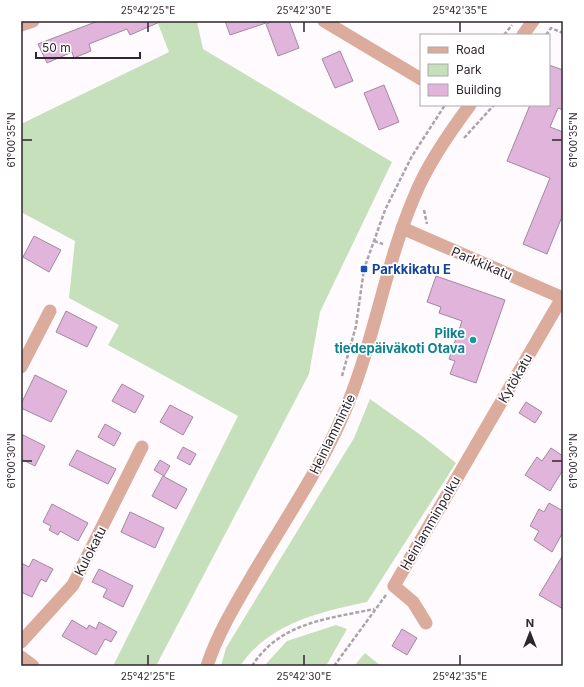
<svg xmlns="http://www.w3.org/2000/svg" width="584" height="687" font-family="Inter,sans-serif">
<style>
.green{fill:#c5e0ba}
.building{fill:#e1b4dc;stroke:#a1899e}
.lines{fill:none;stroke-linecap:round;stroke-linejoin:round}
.path{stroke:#aba4aa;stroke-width:2.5;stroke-dasharray:4 2;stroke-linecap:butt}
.minor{stroke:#dbab9c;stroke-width:13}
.ticks{fill:none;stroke:#30262f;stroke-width:1.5}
.transit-dot{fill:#1a4fb4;stroke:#fff;stroke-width:1.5}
.culture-dot{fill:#0f9aa8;stroke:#fff;stroke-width:1.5}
.labels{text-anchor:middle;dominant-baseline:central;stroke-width:3.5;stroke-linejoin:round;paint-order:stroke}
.street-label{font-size:13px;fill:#30262f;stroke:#fff}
.transit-label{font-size:13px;font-weight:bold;fill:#164399;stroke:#fff;text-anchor:start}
.culture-label{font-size:13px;font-weight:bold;fill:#0d838f;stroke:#fff;text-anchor:end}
.neatline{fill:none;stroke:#30262f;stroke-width:1.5}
.ticks-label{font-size:10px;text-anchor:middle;fill:#30262f}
</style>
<rect width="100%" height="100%" fill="#fffafe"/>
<!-- green -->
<g class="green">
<path d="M157 21H197L203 49 392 162 320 312 309 374 156 666H113L238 416 108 345 119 325 69 298 75 241 21 212V124L169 52Z"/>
<path d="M370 399 422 436 456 463 367 602C320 612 269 623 240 666H221L226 648 354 438Z"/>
<path d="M336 625 347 629 326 666H264L287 641Z"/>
<path d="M365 653 381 666H354Z"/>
</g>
<!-- building -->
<g class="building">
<path d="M98 21H162L130 35 127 29 89 44 91 51 74 58 72 52 47 63 38 44Z"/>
<path d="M225 21H266V23L230 35Z"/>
<path d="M274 21H289L299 48 278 56 266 24Z"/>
<path d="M340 51 353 81 335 88 322 59Z"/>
<path d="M549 65 563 70V110L558 108 550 127 563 132V214L547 254 523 244 550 178 507 161 530 105H549Z"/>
<path d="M384 85 399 122 379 130 364 93Z"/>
<path d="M34 236 61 250 49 272 23 257Z"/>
<path d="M436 276 505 300 476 383 450 374 455 361 449 359 462 321 439 313 441 307 427 302Z"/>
<path d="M66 311 97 327 87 347 56 332Z"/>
<path d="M35 375 67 391 51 422 21 408V404Z"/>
<path d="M122 384 144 396 135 413 112 401Z"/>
<path d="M526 402 542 412 535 423 519 413Z"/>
<path d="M170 405 193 417 183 435 160 422Z"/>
<path d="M105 424 121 433 114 446 98 437Z"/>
<path d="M21 434 45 446 35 466 21 459Z"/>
<path d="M183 447 196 454 190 465 177 458Z"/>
<path d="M551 448 563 456V470L550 491 525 475 537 457 542 461Z"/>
<path d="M77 450 116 469 108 484 69 465Z"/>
<path d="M160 460 170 466 164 476 154 470Z"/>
<path d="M163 476 187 489 176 509 152 496Z"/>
<path d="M549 503 563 511V532L552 552 534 540 539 531 530 526 539 509 544 512Z"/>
<path d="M52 504 88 523 78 541 60 531 58 535 49 530 51 526 43 522Z"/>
<path d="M130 512 164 528 155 548 121 532Z"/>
<path d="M563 555V609L539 595Z"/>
<path d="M33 559 53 569 46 582 41 579 32 597 21 592V563L29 567Z"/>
<path d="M99 569 133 586 123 607 103 597 107 589 92 582Z"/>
<path d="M72 620 87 629 89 625 96 629 99 622 117 632 111 642 105 639 96 655 62 636Z"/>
<path d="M402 629 417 638 407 655 392 646Z"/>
</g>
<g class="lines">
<!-- path -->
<g class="path">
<path d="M504 35 512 25"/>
<path d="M546 35 551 28 563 33"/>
<path d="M464 138 494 105"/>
<path d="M424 210 427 224"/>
<path d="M374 241 383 244"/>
<path d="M342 376 356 326 364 269 385 210 412 156 445 105"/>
<path d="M252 666C280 622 328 619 374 609"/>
<path d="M334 666 386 595"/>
</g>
<!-- minor -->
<g class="minor">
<path d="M324 21 421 79"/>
<path d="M21 25 33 21"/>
<path d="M523 35 533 21"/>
<path d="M402 228 563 298"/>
<path d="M21 367 50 311"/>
<path d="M426 623 413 602 394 586 563 296"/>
<path d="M21 642 73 585 142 447"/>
<path d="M21 657 33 666"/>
<path d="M207 666C217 635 235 605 252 576 281 526 315 477 339 424 373 352 383 269 415 195 428 163 449 133 470 105"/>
</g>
</g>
<!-- ticks -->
<path class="ticks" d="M148 22V32M304 22V32M460 22V32M22 140H32M552 140H562M22 461H32M552 461H562M148 655V665M304 655V665M460 655V665"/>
<!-- markers -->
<rect class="transit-dot" x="360" y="265" width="8" height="8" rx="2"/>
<circle class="culture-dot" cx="473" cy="340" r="4"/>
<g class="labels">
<!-- street labels -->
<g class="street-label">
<text transform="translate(482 263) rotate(23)">Parkkikatu</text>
<text transform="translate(515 378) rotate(-60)">Kytökatu</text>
<text transform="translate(332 434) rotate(-64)">Heinlammintie</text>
<text transform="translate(430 523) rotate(-60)">Heinlamminpolku</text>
<text transform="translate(90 551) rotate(-63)">Kulokatu</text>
</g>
<!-- transit labels -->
<g class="transit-label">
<text x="372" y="269">Parkkikatu E</text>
</g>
<!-- culture labels -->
<g class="culture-label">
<text x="465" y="333">Pilke<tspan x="465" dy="15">tiedepäiväkoti Otava</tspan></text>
</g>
</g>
<!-- border -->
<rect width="584" height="687" fill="none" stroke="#ffffff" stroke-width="44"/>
<!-- legend -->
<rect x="420" y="34" width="130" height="72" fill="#ffffff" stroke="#aca8ac"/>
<rect x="428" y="47" width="20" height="6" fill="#dbab9c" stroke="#aca8ac"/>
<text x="456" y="54" font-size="12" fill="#30262f">Road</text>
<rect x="428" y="64" width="20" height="12" fill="#c5e0ba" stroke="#aca8ac"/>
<text x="456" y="74" font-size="12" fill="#30262f">Park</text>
<rect x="428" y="84" width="20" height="12" fill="#e1b4dc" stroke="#aca8ac"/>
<text x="456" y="94" font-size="12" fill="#30262f">Building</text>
<!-- north arrow -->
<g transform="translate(530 633)" stroke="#ffffff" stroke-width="3" paint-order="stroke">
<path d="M0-3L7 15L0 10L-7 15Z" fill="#30262f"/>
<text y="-6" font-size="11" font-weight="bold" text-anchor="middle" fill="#30262f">N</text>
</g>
<!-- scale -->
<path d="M36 52v6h104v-6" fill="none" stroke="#30262f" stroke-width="2"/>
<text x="42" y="52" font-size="12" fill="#30262f" stroke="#ffffff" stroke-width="3" paint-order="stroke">50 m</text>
<rect x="22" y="22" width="540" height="643" class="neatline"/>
<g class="ticks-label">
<text x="148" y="14">25°42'25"E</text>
<text x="304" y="14">25°42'30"E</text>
<text x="460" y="14">25°42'35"E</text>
<text transform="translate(11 140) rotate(-90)" y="4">61°00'35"N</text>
<text transform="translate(573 140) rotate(-90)" y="4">61°00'35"N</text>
<text transform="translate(11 461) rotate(-90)" y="4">61°00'30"N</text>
<text transform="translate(573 461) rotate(-90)" y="4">61°00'30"N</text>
<text x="148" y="680">25°42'25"E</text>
<text x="304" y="680">25°42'30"E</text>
<text x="460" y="680">25°42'35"E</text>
</g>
</svg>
